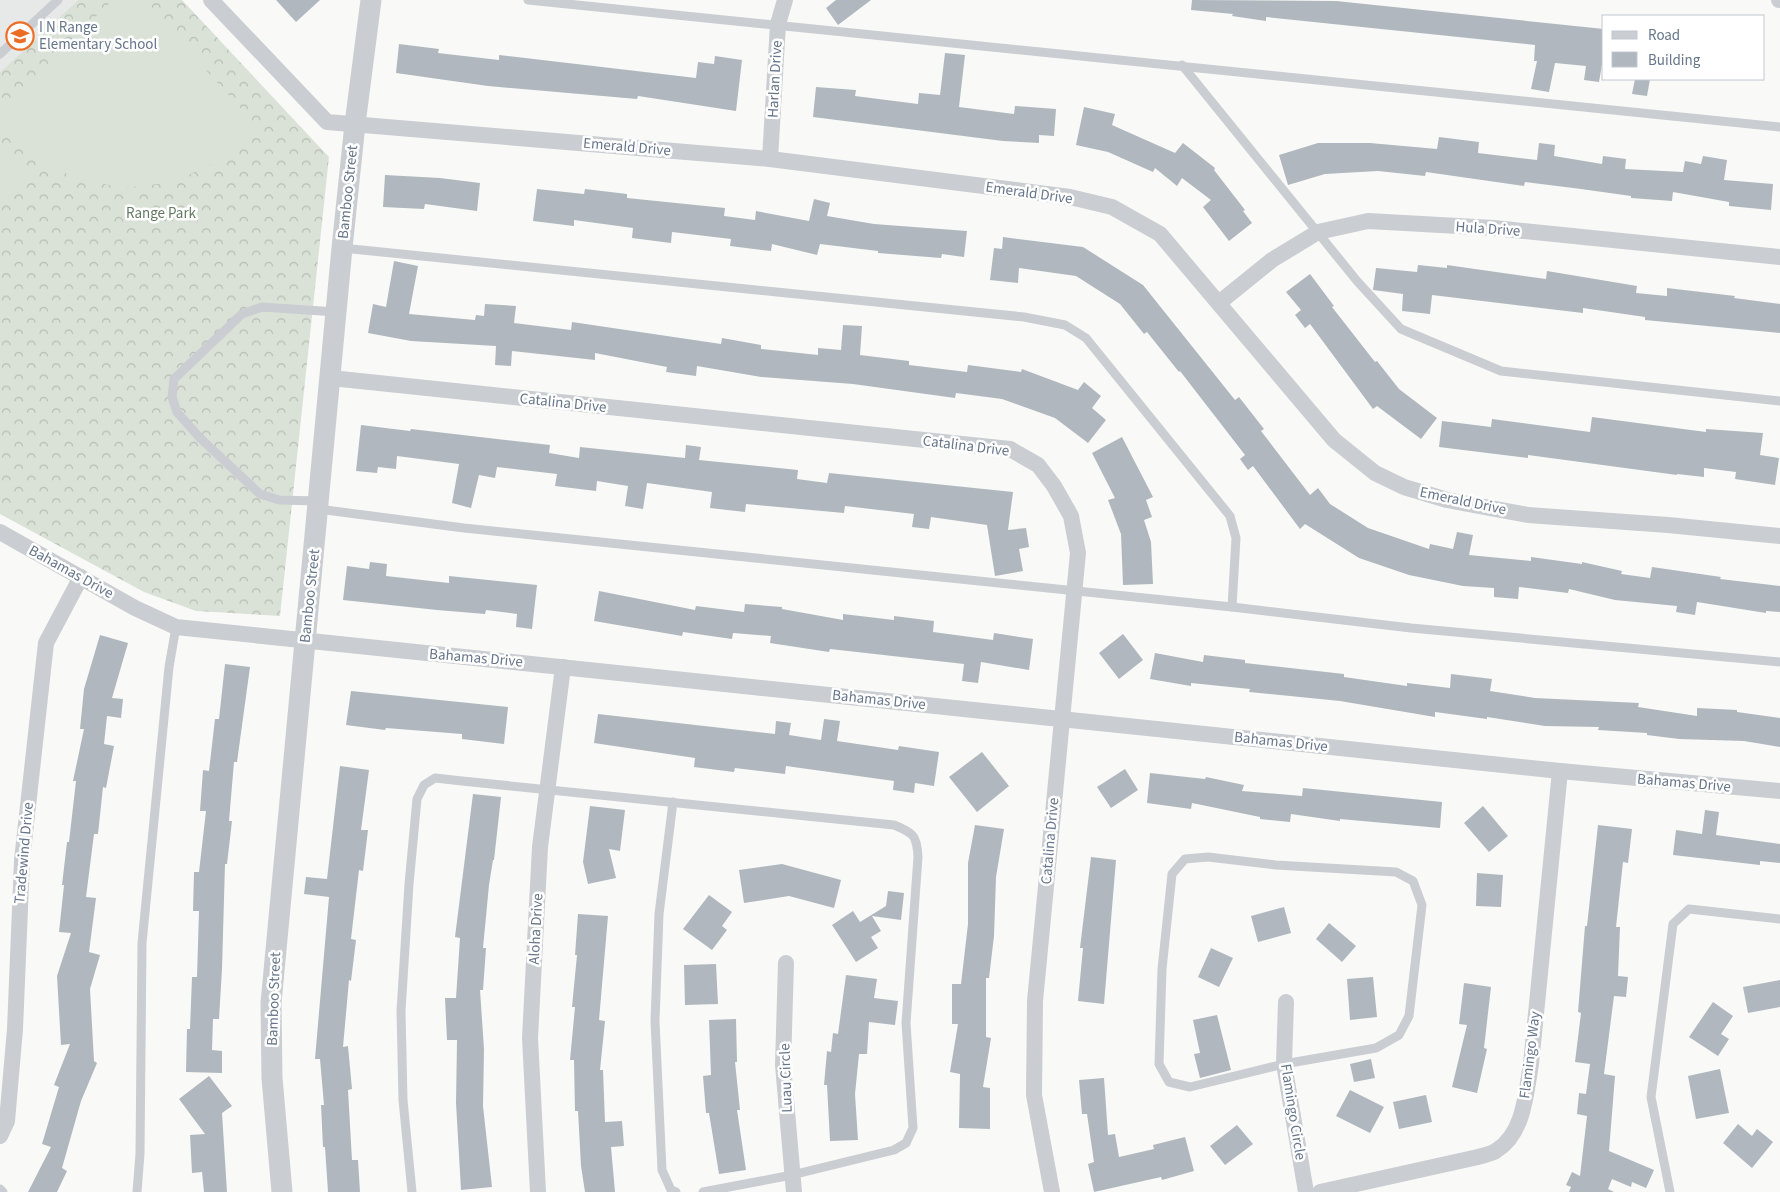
<svg xmlns="http://www.w3.org/2000/svg" width="1780" height="1192" font-family="'Source Sans 3',sans-serif">
<style>
.built{fill:#e7e9e8}
.forest{fill:url(#forest-crowns)}
.garden{fill:#dae2d8}
.building{fill:#b0b7be}
.lines{fill:none;stroke-linecap:round;stroke-linejoin:round}
.service{stroke:#cacdd1;stroke-width:9}
.minor{stroke:#cacdd1;stroke-width:16}
.tertiary{stroke:#cacdd1;stroke-width:21}
.labels{text-anchor:middle;dominant-baseline:central;stroke-width:5;stroke-linejoin:round;paint-order:stroke}
.poi-label{font-size:15px;fill:#67768a;stroke:#fff;text-anchor:start}
.street-label{font-size:15px;fill:#67768a;stroke:#fff}
.park-label{font-size:15px;fill:#647b62;stroke:#fff}
</style>
<defs>
<pattern id="forest-crowns" width="20" height="18" patternUnits="userSpaceOnUse" patternTransform="scale(1.25)"><rect width="20" height="18" fill="#dae2d8"/><path d="M2 6a3 3 0 1 1 6 0M12 15a3 3 0 1 1 6 0" fill="none" stroke="#b5bcb5"/></pattern>
</defs>
<rect width="100%" height="100%" fill="#f9faf7"/>
<!-- built -->
<path class="built" d="M0 0H78L0 72Z"/>
<!-- forest -->
<path class="forest" d="M78 0H182L329 157 280 616 196 611 144 592 0 514V72Z"/>
<!-- garden -->
<g class="garden">
<path d="M113 0H142L257 126 220 160 174 182 124 188 74 178 30 153 0 122V111Z"/>
<path d="M0 142 32 177 0 206Z"/>
</g>
<!-- building -->
<g class="building">
<path d="M276 0H320L296 22Z"/>
<path d="M836 0H871L838 25 826 8Z"/>
<path d="M1192 0 1336 1 1604 29V53L1599 82 1584 80 1586 66 1555 63 1549 92 1531 89 1537 61H1534L1535 45 1266 17V21L1232 16 1233 14 1191 10Z"/>
<path d="M399 44 439 49 438 53 499 60V55L696 78 698 62 714 64 715 56 742 60 736 111 638 96 637 99 488 86 396 73Z"/>
<path d="M945 53 965 55 959 107 1014 114 1015 106 1056 109 1054 136 1039 135V143L1003 141 813 117 816 87 856 90 855 96 918 104 919 93 940 95Z"/>
<path d="M1635 79H1650L1647 96 1632 94Z"/>
<path d="M1084 107 1115 114 1112 125 1175 153 1183 143 1215 168 1214 170 1245 210 1243 211 1252 223 1229 241 1203 207 1211 200 1182 178 1177 186 1155 168 1153 172 1108 152 1076 145Z"/>
<path d="M1439 137 1479 142 1478 153 1537 160 1539 143 1555 145 1554 156 1602 164 1603 156 1626 159 1625 169 1683 172 1685 161 1701 164 1703 156 1727 160 1724 180 1773 184 1771 210 1729 206V202L1673 192 1672 201 1631 198V196L1581 189 1525 182 1524 186 1426 172 1425 176 1378 171 1325 174 1288 185 1279 155 1318 143H1370L1437 149Z"/>
<path d="M385 175 440 178 480 183 477 211 425 204 424 209 383 207Z"/>
<path d="M537 189 584 194 585 189 627 194V198L725 208 724 216 755 220 756 211 809 221 814 199 830 203 827 216 874 224 967 231 964 257 942 254 941 258 878 253V251L820 244 817 255 772 244 771 251 730 246 731 239 672 232 671 243 632 238 633 228 574 220V226L533 221Z"/>
<path d="M1003 237 1083 247 1143 285 1235 400 1239 397 1264 429 1261 431 1310 495 1318 488 1330 504 1368 528 1429 549 1430 544 1453 549 1457 532 1473 535 1469 555 1531 561V557L1582 564V562L1622 571 1621 574 1650 578 1652 567 1721 577 1720 579 1780 586V612L1766 611V613L1697 602 1695 615 1676 612 1677 606 1615 600 1569 589 1568 593 1519 587 1518 599 1494 597V588L1463 586 1409 575 1359 558 1305 524 1300 529 1253 466 1248 470 1240 459 1245 455 1180 371 1179 372 1147 332 1144 334 1120 304 1076 276 1019 268 1018 283 990 280 994 248 1002 249Z"/>
<path d="M394 261 418 266 409 314 475 320 476 315 484 316 485 304 516 306 514 323 571 330 572 322 721 344 722 338 761 345V349L818 355V348L841 350 843 325 862 326 860 355 909 361V365L967 372 968 365 1021 372 1022 369 1078 390 1084 382 1101 396 1092 408 1106 420 1088 443 1055 418 1002 399 956 393 955 398 853 384 761 377 697 366 696 376 666 372 667 367 595 353V360L512 351 511 366 495 365 496 346 411 341 368 333 373 304 386 307Z"/>
<path d="M1418 265 1447 268V265L1546 279 1547 271 1637 286 1636 293 1667 296V288L1735 296 1734 298 1780 304V333L1645 320V317L1583 308V313L1432 295 1430 314 1402 311 1403 294 1373 290 1376 268 1417 272Z"/>
<path d="M1310 274 1334 306 1332 307 1375 362 1377 361 1399 389 1437 418 1421 439 1377 406 1373 409 1310 324 1305 328 1295 315 1301 310 1286 292Z"/>
<path d="M1592 417 1706 432V429L1763 433 1760 455 1779 458 1775 485 1735 479 1736 472 1704 468V477L1677 474V475L1528 455V458L1439 447 1442 421 1491 427 1492 419 1590 432Z"/>
<path d="M361 425 410 431 411 429 550 445 549 453 579 458 580 447 685 458 686 445 701 447 699 460 798 470 797 479 827 483 829 473 1013 492 1008 530 1026 528 1029 547 1019 549 1023 571 995 576 987 525 931 517 929 529 912 527 914 514 845 506 844 513 746 504 745 512 710 508 712 492 647 483 643 509 625 506 628 486 597 481 596 491 555 486 557 474 497 467 495 478 479 475 471 508 452 503 459 464 397 456 396 469 378 467 377 473 356 471Z"/>
<path d="M1122 437 1153 497 1146 500 1152 517 1144 520 1151 542 1153 584 1123 585 1121 534 1108 500 1115 498 1092 453Z"/>
<path d="M370 562 387 564 386 576 449 583V576L537 585 532 629 516 627 517 614 486 610 485 614 437 610 343 600 347 566 369 569Z"/>
<path d="M599 591 695 610 696 606 744 612 745 604 782 607V609L843 620V614L894 620V616L934 621 933 632 993 640 994 633 1033 639 1029 670 981 662 978 683 962 681 964 664 830 649 829 652 770 643 771 636 733 633 732 639 683 632 682 636 594 621Z"/>
<path d="M1123 634 1143 660 1119 679 1099 653Z"/>
<path d="M100 635 128 643 112 698 123 699 121 718 107 716 104 744 114 746 106 788 103 787 98 834H94L86 897 96 898 89 952 100 955 90 989 94 1061 97 1063 81 1101 62 1168 67 1171 57 1192H28L51 1147 42 1144 59 1087 54 1085 70 1044 61 1045 57 976 71 933 59 932 64 885H62L67 842H69L76 781H73L84 729H80L84 689Z"/>
<path d="M1155 653 1203 662 1204 655 1245 660V663L1344 674V677L1407 686V683L1450 688 1451 674 1492 679 1490 691 1535 698 1639 703 1638 707 1697 716V708L1737 710V712L1780 718V747L1744 741 1679 739 1647 735V733L1598 730 1599 727 1545 726 1487 717V719L1435 712V717L1340 701 1249 692 1250 689 1191 683V686L1150 679Z"/>
<path d="M225 664 250 667 237 762H234L229 821H232L227 864H225L222 969 219 1019H213L212 1050 222 1051V1073L186 1072 187 1029H190L192 977H197L199 911H193L194 872H199L206 811H200L203 770 209 771 215 719H219Z"/>
<path d="M351 691 508 707 504 744 462 739V734L386 728 385 730 346 725Z"/>
<path d="M598 714 775 734 776 721 791 723 789 735 821 740 824 719 840 721 837 741 898 750 899 746 939 752 934 786 915 783 914 793 893 790 894 781 786 766 785 774 735 768 734 772 694 767 695 758 594 743Z"/>
<path d="M982 752 1009 786 977 812 949 777Z"/>
<path d="M340 766 369 770 361 830H368L363 871 359 870 351 939 356 940 351 981 349 980 343 1047 348 1046 352 1089 348 1090 352 1160H358L360 1192H328L325 1147H323L321 1105H324L320 1059H315L329 897 304 894 306 877 327 879Z"/>
<path d="M1125 769 1138 790 1111 808 1097 787Z"/>
<path d="M1150 773 1205 779 1206 777 1244 785 1242 791 1302 796 1303 788 1442 802 1440 828 1340 819V821L1291 814 1290 822 1260 819V817L1192 803 1191 809 1147 803Z"/>
<path d="M473 794 501 797 494 860H493L489 885 483 948H486L483 990H480L484 1049 483 1106 492 1187 461 1190 456 1103 457 1040H447L445 998H456L460 938 455 937Z"/>
<path d="M590 806 625 810 620 851 609 849 616 878 588 884 583 862Z"/>
<path d="M1483 806 1508 836 1489 852 1464 823Z"/>
<path d="M1705 810 1719 812 1716 835 1780 844V863L1760 861V865L1673 855 1676 830 1702 834Z"/>
<path d="M975 825 1004 829 996 877 994 936 989 978H986V1037L991 1038 983 1087 990 1088V1129L959 1128 960 1074 950 1072 958 1024H952V984H961L968 924V863Z"/>
<path d="M1598 825 1632 829 1628 863 1623 862 1616 927H1620L1618 976 1628 977 1626 997 1614 996 1604 1074 1615 1076 1609 1151 1654 1170 1646 1188 1632 1182 1631 1187 1612 1179 1608 1189 1614 1192H1569L1571 1187 1566 1185 1572 1172 1580 1176 1587 1116 1577 1114 1579 1093 1586 1094 1590 1064 1575 1062 1581 1013 1578 1012 1585 926H1587Z"/>
<path d="M1091 857 1116 860 1104 1004 1078 1001 1083 948H1080Z"/>
<path d="M782 864 841 880 834 908 789 896 744 903 739 870Z"/>
<path d="M1477 873 1503 875 1501 907 1476 906Z"/>
<path d="M888 891 904 893 901 920 872 916 881 931 871 937 878 948 856 962 832 925 853 911 860 922 886 906Z"/>
<path d="M709 895 732 912 722 926 727 930 712 950 683 929Z"/>
<path d="M1284 907 1291 933 1258 942 1251 916Z"/>
<path d="M578 914 608 916 599 1020 605 1021 600 1070H603L605 1122 622 1121 624 1146 611 1147 615 1192H585L581 1166 578 1111H575L574 1060H570L575 1007H572L577 955H575Z"/>
<path d="M1329 923 1356 946 1342 962 1316 939Z"/>
<path d="M1211 948 1233 958 1219 987 1198 977Z"/>
<path d="M716 964 718 1004 685 1005 684 965Z"/>
<path d="M846 975 877 979 874 998 898 1001 895 1025 869 1022 867 1054H859L855 1094 858 1140 830 1141 827 1085H824L827 1051 831 1052 833 1033 838 1034Z"/>
<path d="M1373 977 1377 1017 1350 1020 1347 979Z"/>
<path d="M1780 980V1007L1748 1013 1743 987Z"/>
<path d="M1464 983 1491 987 1484 1048 1487 1049 1477 1093 1452 1087 1467 1025 1459 1024Z"/>
<path d="M1713 1002 1733 1016 1721 1034 1729 1039 1718 1056 1689 1037Z"/>
<path d="M1217 1015 1231 1070 1200 1078 1194 1054 1200 1053 1193 1020Z"/>
<path d="M736 1019 737 1062H735L740 1110H737L746 1170 719 1174 709 1113H706L703 1076 711 1075 709 1020Z"/>
<path d="M1371 1059 1375 1078 1354 1082 1350 1064Z"/>
<path d="M1720 1069 1729 1113 1696 1119 1688 1076Z"/>
<path d="M209 1076 232 1106 222 1113 227 1192H204L202 1172 192 1173 190 1135 205 1134 179 1099Z"/>
<path d="M1104 1078 1108 1135 1115 1134 1119 1157 1154 1149 1153 1145 1185 1137 1194 1171 1162 1180 1161 1177 1094 1192 1088 1164 1094 1162 1087 1114H1082L1079 1080Z"/>
<path d="M1350 1090 1384 1107 1370 1133 1336 1116Z"/>
<path d="M1426 1095 1432 1122 1399 1129 1393 1102Z"/>
<path d="M1738 1124 1752 1136 1757 1129 1773 1142 1752 1168 1723 1143Z"/>
<path d="M1237 1125 1253 1144 1225 1165 1210 1146Z"/>
</g>
<g class="lines">
<!-- service -->
<g class="service">
<path d="M528 0 1780 127"/>
<path d="M0 54 58 0"/>
<path d="M1182 65 1357 281 1401 329 1501 371 1780 401"/>
<path d="M342 248 1024 317 1065 325 1086 338 1230 516 1236 538 1232 607"/>
<path d="M318 501 279 500 260 494 200 438 177 412 172 397 174 379 242 314 262 307 336 312"/>
<path d="M318 509 464 528 1232 607 1411 628 1780 662"/>
<path d="M673 802 659 914 655 1021 662 1170 671 1190 676 1192"/>
<path d="M1208 857 1276 865 1396 872 1413 881 1422 905 1409 1016 1399 1035 1376 1048 1284 1064 1190 1087 1169 1082 1159 1064 1162 969 1172 874 1185 859Z"/>
<path d="M0 1189 3 1192"/>
<path d="M137 1192 140 1154 142 943 169 667 176 627"/>
<path d="M412 1192 403 1100 401 1011 409 884 417 799 424 785 435 778 462 781 894 825C914 833 917 836 918 857L906 1023 913 1128 906 1143 894 1150 792 1175 703 1192"/>
<path d="M1670 1192 1651 1097 1673 924 1689 909 1780 919"/>
</g>
<!-- minor -->
<g class="minor">
<path d="M211 0 327 122 770 159 1070 197 1112 207 1160 234 1334 440 1375 473 1404 487 1447 500 1528 515 1668 525 1780 536"/>
<path d="M1779 0H1780"/>
<path d="M770 159 778 24 785 0"/>
<path d="M1220 302 1272 260 1318 232 1368 221 1494 228 1780 257"/>
<path d="M331 378 1010 449 1038 465 1054 486 1071 516 1078 553 1035 1001 1034 1095 1052 1192"/>
<path d="M0 532 135 608 176 627 1560 771 1780 791"/>
<path d="M786 963 783 1065 794 1192"/>
<path d="M1286 1002 1284 1064 1306 1192"/>
<path d="M0 1136 7 1121 15 1029 22 860 46 643 81 577"/>
<path d="M538 1192 530 1038 540 847 563 667"/>
<path d="M1320 1192 1478 1157C1484 1155 1492 1154 1497 1150 1524 1133 1526 1093 1531 1064L1560 771"/>
</g>
<!-- tertiary -->
<path class="tertiary" d="M282 1192 272 1078 271 1003 342 248 355 124 371 0"/>
</g>
<!-- icons -->
<defs>
<g id="school-ring" transform="scale(1.4375)"><circle r="9.5" fill="#fff" stroke="#ed6d24" stroke-width="1.5"/><path d="M0-5L7-2L0 1L-7-2ZM-4 1L0 2.5L4 1V4Q0 6-4 4Z" fill="#ed6d24"/></g>
</defs>
<g fill-rule="evenodd">
<use href="#school-ring" x="20" y="36"/>
</g>
<g class="labels">
<!-- poi labels -->
<g class="poi-label">
<text x="39" y="27">I N Range<tspan x="39" dy="17">Elementary School</tspan></text>
</g>
<!-- street labels -->
<g class="street-label">
<text transform="translate(775 79) rotate(-87)">Harlan Drive</text>
<text transform="translate(627 147) rotate(5)">Emerald Drive</text>
<text transform="translate(348 192) rotate(-84)">Bamboo Street</text>
<text transform="translate(1029 193) rotate(8)">Emerald Drive</text>
<text transform="translate(1488 229) rotate(4)">Hula Drive</text>
<text transform="translate(563 403) rotate(6)">Catalina Drive</text>
<text transform="translate(966 446) rotate(7)">Catalina Drive</text>
<text transform="translate(1463 501) rotate(12)">Emerald Drive</text>
<text transform="translate(71 572) rotate(29)">Bahamas Drive</text>
<text transform="translate(310 596) rotate(-84)">Bamboo Street</text>
<text transform="translate(476 658) rotate(5)">Bahamas Drive</text>
<text transform="translate(879 700) rotate(6)">Bahamas Drive</text>
<text transform="translate(1281 742) rotate(6)">Bahamas Drive</text>
<text transform="translate(1684 783) rotate(5)">Bahamas Drive</text>
<text transform="translate(1050 841) rotate(-85)">Catalina Drive</text>
<text transform="translate(24 853) rotate(-85)">Tradewind Drive</text>
<text transform="translate(536 929) rotate(-87)">Aloha Drive</text>
<text transform="translate(274 999) rotate(-88)">Bamboo Street</text>
<text transform="translate(1530 1055) rotate(-83)">Flamingo Way</text>
<text transform="translate(786 1078) rotate(-92)">Luau Circle</text>
<text transform="translate(1293 1112) rotate(81)">Flamingo Circle</text>
</g>
<!-- park labels -->
<g class="park-label">
<text x="161" y="213">Range Park</text>
</g>
</g>
<!-- legend -->
<rect x="1602" y="15" width="162" height="65" fill="#ffffff" stroke="#c2c8d0"/>
<rect x="1612" y="31" width="25" height="8" fill="#cacdd1" stroke="#c2c8d0"/>
<text x="1648" y="40" font-size="15" fill="#67768a">Road</text>
<rect x="1612" y="52" width="25" height="15" fill="#b0b7be" stroke="#c2c8d0"/>
<text x="1648" y="65" font-size="15" fill="#67768a">Building</text>
</svg>
